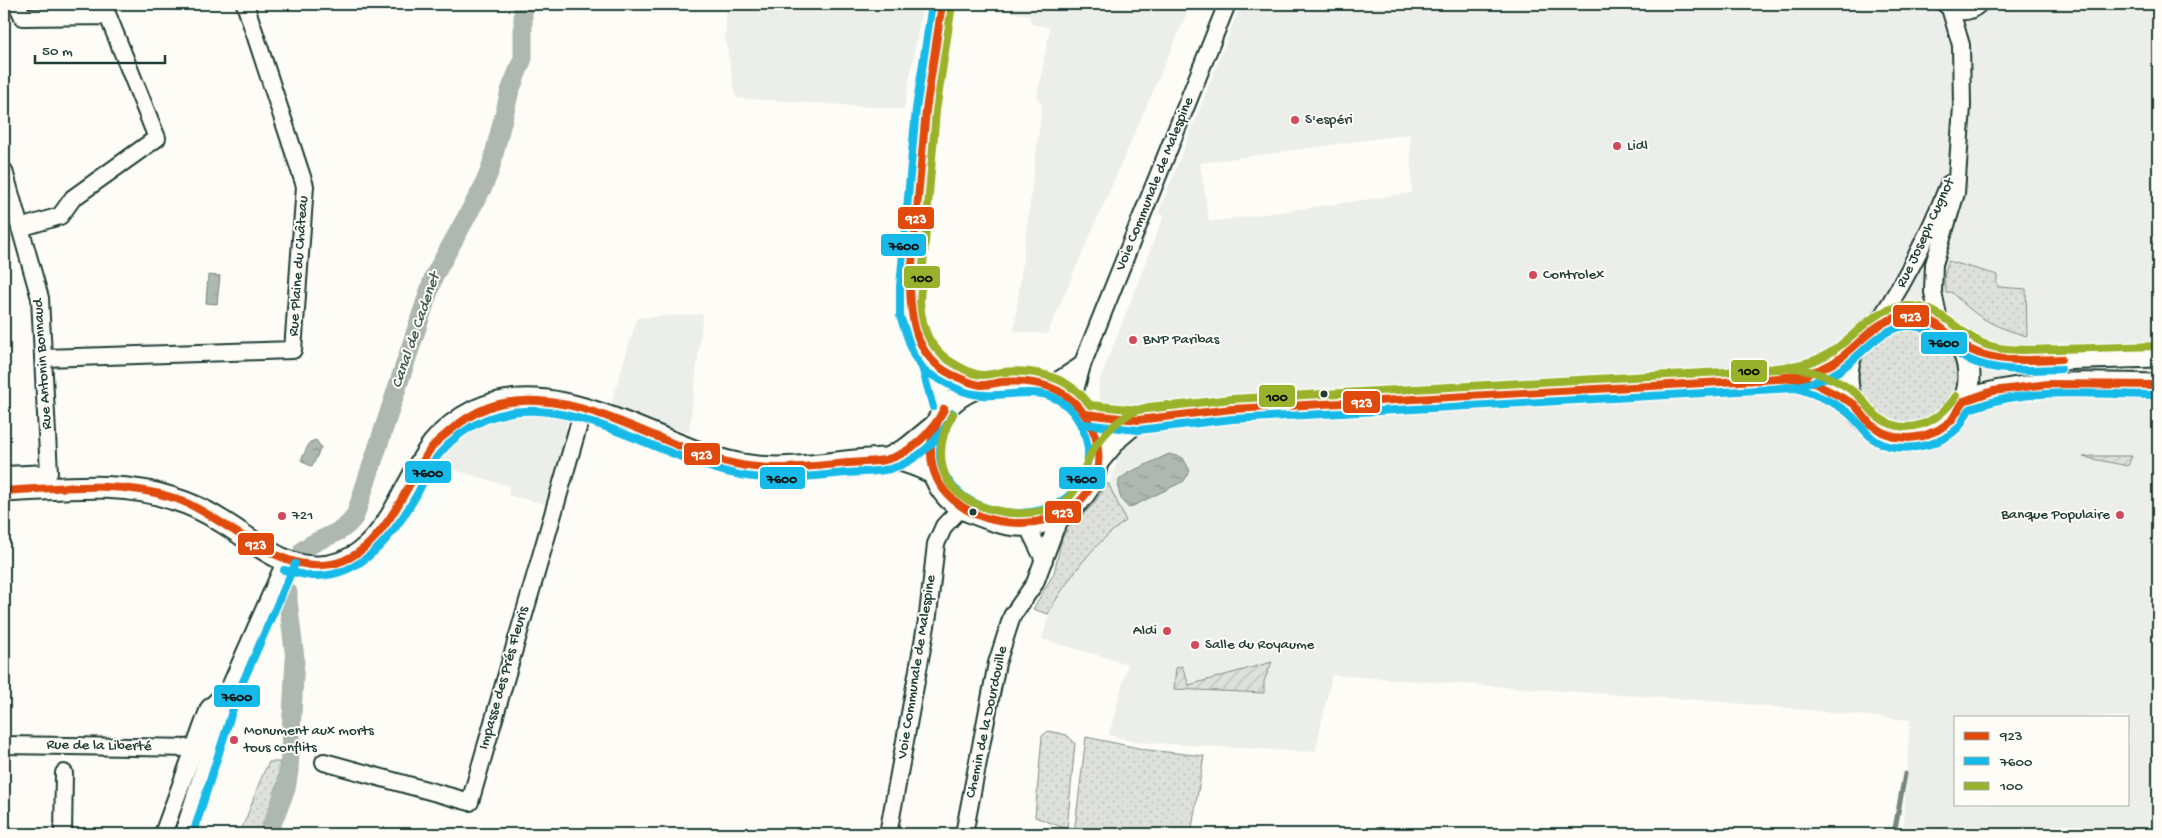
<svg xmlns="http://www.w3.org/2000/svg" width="2162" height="838" font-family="'Gochi Hand',sans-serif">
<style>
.built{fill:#eceee9;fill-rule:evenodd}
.grass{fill:url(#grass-dots);stroke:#7e8e88}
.garden{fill:url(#garden-furrows);stroke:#7e8e88}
.water{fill:url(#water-ripples);stroke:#75877f}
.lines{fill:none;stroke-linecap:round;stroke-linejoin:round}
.stream{stroke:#75877f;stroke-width:5}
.canal{stroke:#aeb8b1;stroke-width:19}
.minor-casing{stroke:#1f3d34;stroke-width:20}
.major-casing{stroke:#1f3d34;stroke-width:25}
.minor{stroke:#fdfcf7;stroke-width:16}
.major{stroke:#fdfcf7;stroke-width:21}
.bus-1-casing{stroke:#fdfcf7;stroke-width:11}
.bus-2-casing{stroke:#fdfcf7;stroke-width:11}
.bus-3-casing{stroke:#fdfcf7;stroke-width:11}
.bus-1{stroke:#e04b0d;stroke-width:8}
.bus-2{stroke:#16bae9;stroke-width:8}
.bus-3{stroke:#99b22c;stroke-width:8}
.poi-dot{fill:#d1495b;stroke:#fdfcf7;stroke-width:2}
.bus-dot{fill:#1f3d34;stroke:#fdfcf7;stroke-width:2}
.labels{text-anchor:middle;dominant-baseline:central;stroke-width:4;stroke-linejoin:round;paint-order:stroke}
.poi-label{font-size:15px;fill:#1f3d34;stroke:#fdfcf7;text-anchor:start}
.street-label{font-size:15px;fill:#1f3d34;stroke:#fdfcf7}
.water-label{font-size:16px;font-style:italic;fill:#435c53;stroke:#fdfcf7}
.line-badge{stroke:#fdfcf7;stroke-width:2}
.badge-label{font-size:14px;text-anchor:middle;font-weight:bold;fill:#fff}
.pale-badge-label{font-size:14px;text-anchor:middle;font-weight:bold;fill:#111}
</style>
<defs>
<pattern id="grass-dots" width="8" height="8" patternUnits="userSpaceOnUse" patternTransform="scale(1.25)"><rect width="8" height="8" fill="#dde0db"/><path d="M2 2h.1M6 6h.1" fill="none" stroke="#bdc1bd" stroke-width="1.8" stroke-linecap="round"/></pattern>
<pattern id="garden-furrows" width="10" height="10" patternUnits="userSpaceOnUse" patternTransform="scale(1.25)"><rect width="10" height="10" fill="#dde0db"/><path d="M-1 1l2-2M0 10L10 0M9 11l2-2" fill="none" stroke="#bdc1bd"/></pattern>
<pattern id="water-ripples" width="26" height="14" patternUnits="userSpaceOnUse" patternTransform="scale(1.25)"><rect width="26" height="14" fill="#aeb8b1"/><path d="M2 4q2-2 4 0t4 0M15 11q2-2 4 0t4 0" fill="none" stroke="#8d9791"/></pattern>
</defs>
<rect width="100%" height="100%" fill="#fdfcf7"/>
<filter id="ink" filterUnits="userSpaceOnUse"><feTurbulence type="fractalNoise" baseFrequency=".02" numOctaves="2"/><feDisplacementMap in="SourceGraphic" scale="10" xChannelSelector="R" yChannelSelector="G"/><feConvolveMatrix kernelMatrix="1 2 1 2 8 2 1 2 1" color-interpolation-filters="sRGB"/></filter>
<g filter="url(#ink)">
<!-- built -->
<g class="built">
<path d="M727 4H923L904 109 736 98 725 37Z"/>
<path d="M1013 4H1191L1047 334 1014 331 1042 106 1037 97 1050 28 1031 24 1029 15 1011 12Z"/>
<path d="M1241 4H2158V834H1903L1910 720 1713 701 1332 675 1315 752 1136 742 1109 735 1128 664 1042 639 1049 614 1090 535 1117 463 1098 389 1100 380 1164 215 1158 214ZM1410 134 1412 193 1209 222 1200 163ZM1956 717H2128V804H1956Z"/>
<path d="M703 314 689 433 659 425 610 408 637 318Z"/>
<path d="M537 410 568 416 566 428 571 432 549 505 508 495 509 486 435 464 457 437 480 427 505 412Z"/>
</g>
<!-- grass -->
<g class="grass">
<path d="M1948 261 1998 275 1996 283 1999 287 2026 289 2027 336C1991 326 1978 318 1951 292L1946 293 1944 278Z"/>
<circle cx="1909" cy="377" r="50"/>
<path d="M1108 483 1126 521C1094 542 1066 581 1048 614L1033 609 1054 573 1062 538 1069 528 1092 506Z"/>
<path d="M1048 731 1067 735 1075 743 1067 829 1035 817 1042 736Z"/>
<path d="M1086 737 1148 750 1204 756 1191 834H1074Z"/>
<path d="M269 762H280L278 782 261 834H239C251 811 256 785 269 762Z"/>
</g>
<!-- garden -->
<g class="garden">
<path d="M2093 456H2132L2128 466 2083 457Z"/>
<path d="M1272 662 1264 681V693L1174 689 1176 668 1182 666 1189 685Z"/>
</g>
<!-- water -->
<g class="water">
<path d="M208 275 220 276 217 304 206 303Z"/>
<path d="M316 440 321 447 313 465 310 466 301 460 310 442Z"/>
<path d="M1169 454 1183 458 1190 471 1184 481 1129 508C1119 500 1118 492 1119 480L1128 473Z"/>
</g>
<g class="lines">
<!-- stream -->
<path class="stream" d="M1894 834 1905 774"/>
<!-- canal -->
<g class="canal">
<path d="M303 550C320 536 342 536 355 516L434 276 483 187 490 170 510 91 523 58V4"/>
<path d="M268 834 286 789 289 771 295 659 288 601V592"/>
</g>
<!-- minor casing -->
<g class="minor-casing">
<g id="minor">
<path d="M17 4 23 17 108 16 157 138 73 198 60 216 20 228"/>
<path d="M942 4 926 110 910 287V314L917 339 923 352 931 363 938 382 944 409"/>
<path d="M1945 4C1956 13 1969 14 1979 4"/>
<path d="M4 171 40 298 49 473 4 475"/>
<path d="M1877 324C1906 280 1929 234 1949 184"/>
<path d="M1940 325 1933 292 1934 264 1956 193 1962 106 1961 45 1950 8"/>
<path d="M44 358 293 350 305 186 245 4"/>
<path d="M931 363 964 380 982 385"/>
<path d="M1082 365 1227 4"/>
<path d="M1051 385 1082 365 1073 398"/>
<path d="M1027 525 1044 560"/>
<path d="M4 745 195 748"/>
<path d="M324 762 470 802 583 410"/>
<path d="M63 834 64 773"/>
<path d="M163 834 209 708 228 690"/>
<path d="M183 834 229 689 286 560"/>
<path d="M888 834 928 615 936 544 944 526 961 508"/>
<path d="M964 834 997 663 1012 616 1035 583 1055 529 1064 513"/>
</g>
</g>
<!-- major casing -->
<g class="major-casing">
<g id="major">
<circle cx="1908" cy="377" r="61"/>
<path d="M1959 344 1995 359 2015 360 2158 356"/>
<path d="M1797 378 1834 362 1856 345"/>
<path d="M1005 382C1025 382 1047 381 1065 391 1076 398 1083 410 1088 420 1115 468 1080 520 1028 525 1009 527 986 518 969 511 943 501 929 475 931 448 934 406 966 385 1005 382Z"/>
<path d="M1964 401C2029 378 2090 384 2158 385"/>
<path d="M1085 414 1138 420 1232 409 1797 378 1816 384 1854 404"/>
<path d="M890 458 908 448 937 424"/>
<path d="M1098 461 1118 437 1138 420"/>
<path d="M4 491C59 489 121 480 174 499 191 504 207 512 221 521 250 538 283 569 319 567 386 564 400 486 434 443 445 430 459 419 475 411 556 372 654 445 733 463 787 476 836 459 889 459 904 459 919 466 933 473"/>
</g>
</g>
<!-- minor -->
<use href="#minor" class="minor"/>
<!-- major -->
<use href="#major" class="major"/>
<!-- bus-1 casing -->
<g class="bus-1-casing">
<g id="bus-1">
<path d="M942 4 926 110 910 287C911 326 918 361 957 377 965 380 974 385 982 385 989 385 995 383 1001 382 1036 379 1067 386 1086 417 1095 431 1100 447 1098 464 1085 553 927 536 931 448 931 434 938 421 944 409"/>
<path d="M1767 379C1790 377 1813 375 1833 363 1860 347 1875 316 1909 316 1940 316 1947 339 1971 350 1998 363 2031 360 2061 359"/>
<path d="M1085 414 1138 420 1232 409 1797 378 1816 384 1854 404 1870 424 1882 432 1895 437 1909 438 1923 436 1938 430 1951 421 1964 401 1993 391 2048 384 2158 385"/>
<path d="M4 491C60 488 119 480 174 498 222 514 271 569 323 565 380 562 404 488 431 448 435 443 441 438 446 434 474 409 500 399 538 401 608 405 669 450 736 464 773 472 811 466 848 463 860 462 873 462 885 460 911 454 933 431 944 409"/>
</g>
</g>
<!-- bus-2 casing -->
<g class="bus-2-casing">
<g id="bus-2">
<path d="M932 4 916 109 900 286V316L914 356 922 367 933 407"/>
<path d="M926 372C941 380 957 391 974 394 1004 400 1036 383 1063 403 1077 413 1086 432 1088 449 1089 462 1085 474 1078 485 1042 537 936 512 940 449 941 436 947 425 953 413"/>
<path d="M1768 389C1792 387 1816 385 1837 372 1861 358 1876 329 1906 326 1934 324 1945 349 1967 359 1997 373 2030 370 2061 369"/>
<path d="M1084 424 1138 430 1233 419 1796 388C1812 393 1833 401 1847 412 1864 425 1867 443 1894 447 1916 450 1942 444 1958 428 1963 423 1965 414 1970 409 1974 407 1981 406 1985 404 2036 387 2104 395 2158 395"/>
<path d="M284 570C293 572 305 576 314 576 363 577 394 534 416 496 424 482 430 463 441 452 466 423 500 409 538 411 601 415 668 458 731 473 769 483 809 476 847 473 861 472 876 472 890 469 917 462 941 438 953 414"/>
<path d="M193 834 238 693 295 564"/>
</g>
</g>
<!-- bus-3 casing -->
<g class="bus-3-casing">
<g id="bus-3">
<path d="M952 5 936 111 920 301C922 331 930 351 958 366 965 370 974 375 983 375 989 375 996 373 1002 372 1036 369 1068 376 1090 405L1138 410 1231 399 1797 368C1817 372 1838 380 1854 392 1864 398 1868 410 1878 417 1907 438 1938 423 1956 396"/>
<path d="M1766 369C1787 367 1810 365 1828 354 1857 337 1871 307 1908 306 1945 305 1961 340 1994 347 2015 352 2038 349 2059 349 2092 348 2125 347 2158 346"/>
<path d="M953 414C943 431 938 450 943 469 953 512 1031 525 1063 502 1079 491 1081 476 1088 460 1096 441 1118 417 1138 410 1148 406 1158 406 1168 405"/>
</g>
</g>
<!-- bus-1 -->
<use href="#bus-1" class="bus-1"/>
<!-- bus-2 -->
<use href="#bus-2" class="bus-2"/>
<!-- bus-3 -->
<use href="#bus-3" class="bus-3"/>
</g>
</g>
<!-- markers -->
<g class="poi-dot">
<circle cx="1295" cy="120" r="5"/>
<circle cx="1617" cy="146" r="5"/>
<circle cx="1533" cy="275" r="5"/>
<circle cx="1133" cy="340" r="5"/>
<circle cx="2120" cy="515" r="5"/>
<circle cx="282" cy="516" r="5"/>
<circle cx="1167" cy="631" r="5"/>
<circle cx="1195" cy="645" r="5"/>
<circle cx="234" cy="740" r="5"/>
</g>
<g class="bus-dot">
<circle cx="1324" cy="394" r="4.5"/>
<circle cx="973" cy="512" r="4.5"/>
</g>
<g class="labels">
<!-- poi labels -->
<g class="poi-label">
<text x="1305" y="120">S'espéri</text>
<text x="1627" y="146">Lidl</text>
<text x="1543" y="275">Controlex</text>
<text x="1143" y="340">BNP Paribas</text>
<text x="2110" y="515" text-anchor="end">Banque Populaire</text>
<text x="292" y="516">721</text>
<text x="1157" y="631" text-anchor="end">Aldi</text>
<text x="1205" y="645">Salle du Royaume</text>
<text x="244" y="731">Monument aux morts<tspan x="244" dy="17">tous conflits</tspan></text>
</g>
<!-- street labels -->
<g class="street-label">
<text transform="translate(1155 184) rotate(-68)">Voie Communale de Malespine</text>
<text transform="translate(1926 233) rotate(-65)">Rue Joseph Cugnot</text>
<text transform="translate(299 266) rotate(-86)">Rue Plaine du Château</text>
<text transform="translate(43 364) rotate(-94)">Rue Antonin Bonnaud</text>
<text transform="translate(917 667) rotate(-81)">Voie Communale de Malespine</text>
<text transform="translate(504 678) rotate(-74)">Impasse des Prés Fleuris</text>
<text transform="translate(987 722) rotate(-78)">Chemin de la Dourdouille</text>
<text transform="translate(99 746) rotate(1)">Rue de la Liberté</text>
</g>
<!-- water labels -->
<g class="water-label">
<text transform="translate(417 331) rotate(-71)">Canal de Cadenet</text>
</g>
</g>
<g class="line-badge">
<rect x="897" y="206" width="38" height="24" rx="5" fill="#e04b0d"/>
<rect x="880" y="233" width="47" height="24" rx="5" fill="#16bae9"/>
<rect x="903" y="265" width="38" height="24" rx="5" fill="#99b22c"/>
<rect x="1892" y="304" width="38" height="24" rx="5" fill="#e04b0d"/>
<rect x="1920" y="331" width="48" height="24" rx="5" fill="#16bae9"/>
<rect x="1730" y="359" width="38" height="24" rx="5" fill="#99b22c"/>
<rect x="1258" y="384" width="38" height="24" rx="5" fill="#99b22c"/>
<rect x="1342" y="390" width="39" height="24" rx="5" fill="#e04b0d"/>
<rect x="683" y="442" width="38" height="24" rx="5" fill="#e04b0d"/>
<rect x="404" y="460" width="48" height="24" rx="5" fill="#16bae9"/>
<rect x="1058" y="466" width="48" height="24" rx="5" fill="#16bae9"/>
<rect x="759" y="466" width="47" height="24" rx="5" fill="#16bae9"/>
<rect x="1044" y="500" width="38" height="24" rx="5" fill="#e04b0d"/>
<rect x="237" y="532" width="38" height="24" rx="5" fill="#e04b0d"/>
<rect x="213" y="684" width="48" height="24" rx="5" fill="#16bae9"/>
</g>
<g class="badge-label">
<text x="916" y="223">923</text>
<text x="1911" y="321">923</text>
<text x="1362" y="407">923</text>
<text x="702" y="459">923</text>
<text x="1063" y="517">923</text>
<text x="256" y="549">923</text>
</g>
<g class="pale-badge-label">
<text x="904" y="250">7600</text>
<text x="922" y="282">100</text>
<text x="1944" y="347">7600</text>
<text x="1749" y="375">100</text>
<text x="1277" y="401">100</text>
<text x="428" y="477">7600</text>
<text x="1082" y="483">7600</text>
<text x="782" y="483">7600</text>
<text x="237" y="701">7600</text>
</g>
<!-- margin -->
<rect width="2162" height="838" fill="none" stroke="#fdfcf7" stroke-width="20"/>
<rect x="10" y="10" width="2142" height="818" fill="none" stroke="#1f3d34" stroke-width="2" filter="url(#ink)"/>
<!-- legend -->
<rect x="1954" y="716" width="175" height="90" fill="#fdfcf7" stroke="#a4b0a9"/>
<rect x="1964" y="732" width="25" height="8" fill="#e04b0d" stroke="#a4b0a9"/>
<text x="2000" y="740" font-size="15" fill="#1f3d34">923</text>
<rect x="1964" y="757" width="25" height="8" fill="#16bae9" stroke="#a4b0a9"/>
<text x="2000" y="766" font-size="15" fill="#1f3d34">7600</text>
<rect x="1964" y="782" width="25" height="8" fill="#99b22c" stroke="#a4b0a9"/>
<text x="2000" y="790" font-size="15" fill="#1f3d34">100</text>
<!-- scale -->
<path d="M35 55v8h130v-8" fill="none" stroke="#1f3d34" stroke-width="2.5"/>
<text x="42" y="55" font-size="15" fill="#1f3d34" stroke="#fdfcf7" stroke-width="4" paint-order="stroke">50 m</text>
</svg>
